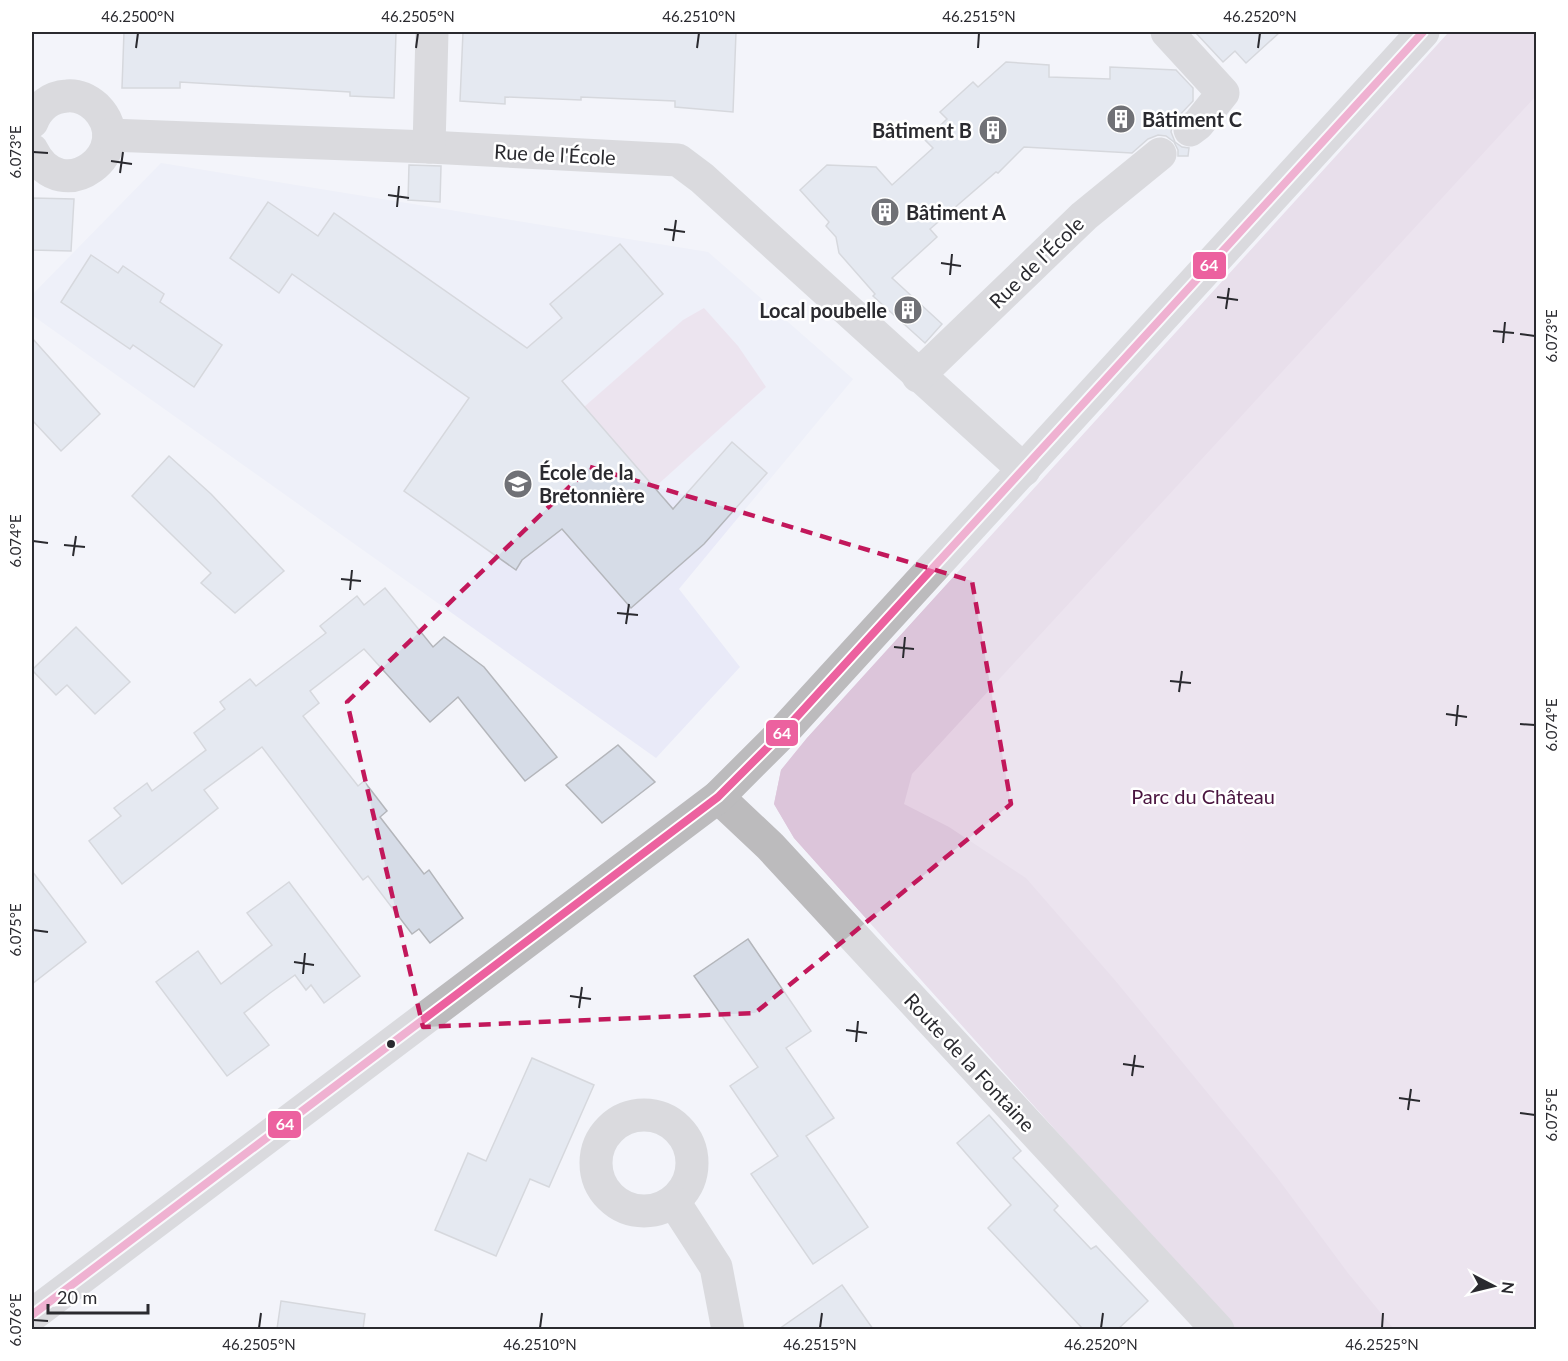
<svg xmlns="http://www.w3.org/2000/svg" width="1568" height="1361" font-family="Lato,sans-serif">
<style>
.built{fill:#e9eaf8}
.green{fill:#e5d1e3}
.forest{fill:#dcc5da}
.building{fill:#d6dce7;stroke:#b4b6bb;stroke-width:1.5}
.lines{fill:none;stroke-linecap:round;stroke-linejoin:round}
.minor{stroke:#bcbbbd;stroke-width:33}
.bus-1-casing{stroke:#fff;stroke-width:12}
.bus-1{stroke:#ec619f;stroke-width:8}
.marked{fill:none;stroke:#c2185b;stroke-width:4.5;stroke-dasharray:12 8;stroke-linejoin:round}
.ticks{fill:none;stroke:#2a2a2f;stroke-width:2}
.bus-dot{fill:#2a2a2f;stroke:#fff;stroke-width:2}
.labels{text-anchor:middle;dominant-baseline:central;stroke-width:5;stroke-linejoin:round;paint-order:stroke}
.poi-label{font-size:20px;font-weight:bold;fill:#2a2a2f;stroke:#fff;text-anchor:start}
.street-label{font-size:20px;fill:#2a2a2f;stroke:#fff}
.park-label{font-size:20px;fill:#49143f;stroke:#fff}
.line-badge{stroke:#fff;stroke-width:2}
.badge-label{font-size:16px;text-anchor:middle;font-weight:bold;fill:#fff}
.neatline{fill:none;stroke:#2a2a2f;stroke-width:2}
.ticks-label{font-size:15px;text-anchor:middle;fill:#2a2a2f}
</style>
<rect width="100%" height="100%" fill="#f3f4fa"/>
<!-- built -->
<path class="built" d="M161 163 708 252 853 379 679 589 740 667 656 758 32 315V295Z"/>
<!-- green -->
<g class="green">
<path d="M1449 32H1536V1329H1234L794 838 774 804 781 770 807 738Z"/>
<path d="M704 308 738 346 766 387 654 488 584 407 683 320Z"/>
</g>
<!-- forest -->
<path class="forest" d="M1449 32H1536V96L912 774 904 804 949 827 1026 878 1114 979 1276 1176 1348 1273 1394 1329H1234L794 838 774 804 781 770 807 738Z"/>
<!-- building -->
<g class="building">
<path d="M124 32H396L394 98 350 96V92L180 82V88H122Z"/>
<path d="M463 32H736L733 112 675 107V101L581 97V100L505 97V104L460 101Z"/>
<path d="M1195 32H1280L1246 63 1235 51 1223 62Z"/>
<path d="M1006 62 1049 65V77L1110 79V67L1176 70 1193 88V101L1173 122 1171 132 1175 142 1182 147 1189 148 1188 156H1178V150L1174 142 1166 136 1158 135 1148 139 1132 153 1024 147 998 173 996 172 930 229 937 237 892 278 942 324 925 343 873 296 875 294 839 253 836 237 826 226 829 222 800 190 827 165 876 167 892 185 933 148 925 140 947 119 940 112 973 82 978 87Z"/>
<path d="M409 165 441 166 440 202 408 200Z"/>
<path d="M32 198 74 199 71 251 32 250Z"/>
<path d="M268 202 318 236 334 213 527 348 562 318 550 304 620 244 663 294 562 381 673 509 732 442 767 473 704 544 631 608 562 529 522 560 516 570 404 491 469 398 292 274 279 293 230 258Z"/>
<path d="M91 255 118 273 123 266 164 294 160 302 222 345 194 387 133 345 130 349 61 302Z"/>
<path d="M32 338 100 414 61 451 32 420Z"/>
<path d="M169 456 211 494 284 571 235 613 201 583 211 573 132 496Z"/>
<path d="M385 588 433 647 444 637 484 667 557 757 525 781 458 697 430 722 364 649 310 691 319 703 303 716 358 786 364 781 387 811 380 817 424 874 429 870 463 918 430 943 419 929 412 934 368 876 363 880 262 747 204 790 218 808 122 884 89 841 121 816 114 808 147 783 152 791 206 750 194 733 225 709 220 702 250 679 256 686 326 633 320 626 357 596 364 605Z"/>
<path d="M76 627 130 682 95 714 67 685 56 695 32 670Z"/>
<path d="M618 745 655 782 602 823 566 785Z"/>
<path d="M32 871 86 942 32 984Z"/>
<path d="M289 882 360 976 324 1003 311 985 306 990 295 975 270 993 244 1013 269 1045 227 1076 156 982 198 951 221 984 272 945 247 913Z"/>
<path d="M748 939 811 1031 786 1048 834 1118 806 1136 868 1227 813 1264 751 1174 778 1156 730 1086 758 1067 694 976Z"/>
<path d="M532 1058 594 1085 549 1187 530 1179 496 1256 435 1230 468 1153 486 1161Z"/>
<path d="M989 1115 1021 1151 1013 1158 1058 1206 1054 1210 1091 1249 1096 1246 1148 1301 1118 1329H1083L988 1228 1011 1205 957 1143Z"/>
<path d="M842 1285 873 1329H779Z"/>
<path d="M281 1301 365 1314 363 1329H277Z"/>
</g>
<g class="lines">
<!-- minor -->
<g class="minor">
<path d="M1167 32 1223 93 1198 124 1190 130"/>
<path d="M32 122C38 107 50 97 67 96 78 95 88 100 96 107 139 150 62 211 32 150"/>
<path d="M109 135 429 147 678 160 702 178 1024 470"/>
<path d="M429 147 432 32"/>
<path d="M918 376 1084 216 1160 154"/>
<path d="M718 797 770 846 1218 1330"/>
<circle cx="644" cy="1163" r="48"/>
<path d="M674 1202 716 1267 728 1330"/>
<path d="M32 1315 718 797 782 733 1423 32"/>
</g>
<!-- bus-1 casing -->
<g class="bus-1-casing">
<path id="bus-1" d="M32 1315 718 797 782 733 1423 32"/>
</g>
<!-- bus-1 -->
<use href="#bus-1" class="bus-1"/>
</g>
<!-- marked area -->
<path d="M0 0H1568V1361H0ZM590 467 972 581 1011 804 755 1013 423 1027 347 702Z" fill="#f3f4fa" fill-opacity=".55" fill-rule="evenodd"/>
<path class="marked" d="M590 467 972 581 1011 804 755 1013 423 1027 347 702Z"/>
<!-- ticks -->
<path class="ticks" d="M136 48 138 33M416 48 418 33M697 48 699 33M978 48 979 33M1258 48 1260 33M33 152 48 153M111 161 132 164M120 173 123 152M388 195 409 198M397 207 399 186M664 229 685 232M673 241 676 220M941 263 961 266M950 275 952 254M1217 297 1238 300M1226 309 1229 288M1493 331 1514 333M1520 334 1535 336M1503 343 1505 322M33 541 48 543M64 545 85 547M73 556 76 536M341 579 361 581M350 590 352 570M617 613 638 615M626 624 629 604M894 647 914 649M903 658 905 637M1170 681 1191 683M1179 692 1182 671M1446 714 1467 717M1520 724 1535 725M1456 726 1458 705M33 930 48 932M294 962 314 965M303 974 305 953M570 996 591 999M579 1008 582 987M846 1030 867 1033M856 1042 858 1021M1123 1064 1144 1067M1132 1076 1135 1055M1399 1098 1420 1101M1408 1110 1411 1089M1520 1113 1535 1115M33 1320 48 1321M259 1328 261 1313M540 1328 542 1313M820 1328 822 1313M1101 1328 1103 1313M1382 1328 1383 1313"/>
<!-- icons -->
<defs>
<g id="building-disc" transform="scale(1.5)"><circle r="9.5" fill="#707176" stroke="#fff"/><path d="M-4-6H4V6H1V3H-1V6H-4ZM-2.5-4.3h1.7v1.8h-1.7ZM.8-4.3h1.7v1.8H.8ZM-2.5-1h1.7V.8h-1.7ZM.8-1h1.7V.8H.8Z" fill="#fff"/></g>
<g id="school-disc" transform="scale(1.5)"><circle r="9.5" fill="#707176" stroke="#fff"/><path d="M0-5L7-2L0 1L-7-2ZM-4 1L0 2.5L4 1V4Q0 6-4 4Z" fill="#fff"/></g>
</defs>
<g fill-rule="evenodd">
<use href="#building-disc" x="1121" y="119"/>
<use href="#building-disc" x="993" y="130"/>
<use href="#building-disc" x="885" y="212"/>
<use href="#building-disc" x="908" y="310"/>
<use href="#school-disc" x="518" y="484"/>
</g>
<!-- markers -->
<circle class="bus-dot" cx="391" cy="1044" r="5"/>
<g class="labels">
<!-- poi labels -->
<g class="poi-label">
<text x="1142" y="119">Bâtiment C</text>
<text x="972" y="130" text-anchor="end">Bâtiment B</text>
<text x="906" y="212">Bâtiment A</text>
<text x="887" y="310" text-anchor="end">Local poubelle</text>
<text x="539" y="472">École de la<tspan x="539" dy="23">Bretonnière</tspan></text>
</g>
<!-- street labels -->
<g class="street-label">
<text transform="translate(555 154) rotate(3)">Rue de l'École</text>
<text transform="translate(1036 262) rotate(-44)">Rue de l'École</text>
<text transform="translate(970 1062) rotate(47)">Route de la Fontaine</text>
</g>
<!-- park labels -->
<g class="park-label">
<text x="1203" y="796">Parc du Château</text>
</g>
</g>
<g class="line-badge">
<rect x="1192" y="251" width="35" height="29" rx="6" fill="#ec619f"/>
<rect x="765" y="719" width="34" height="28" rx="6" fill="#ec619f"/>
<rect x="267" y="1110" width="35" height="29" rx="6" fill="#ec619f"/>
</g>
<g class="badge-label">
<text x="1209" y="271">64</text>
<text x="782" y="739">64</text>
<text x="285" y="1130">64</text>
</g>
<!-- border -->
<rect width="1568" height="1361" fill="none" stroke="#ffffff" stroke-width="66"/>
<!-- north arrow -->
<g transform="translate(1493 1286) rotate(97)" stroke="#ffffff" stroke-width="4.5" paint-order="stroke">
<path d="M0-4.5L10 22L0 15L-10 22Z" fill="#2a2a2f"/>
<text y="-9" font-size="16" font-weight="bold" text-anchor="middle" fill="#2a2a2f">N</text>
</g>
<!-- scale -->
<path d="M48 1304v9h100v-9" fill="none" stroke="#2a2a2f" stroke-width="3"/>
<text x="57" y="1304" font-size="18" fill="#2a2a2f" stroke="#ffffff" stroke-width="4.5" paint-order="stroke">20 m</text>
<rect x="33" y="33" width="1502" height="1295" class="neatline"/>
<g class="ticks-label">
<text x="138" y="22">46.2500°N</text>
<text x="418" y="22">46.2505°N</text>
<text x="699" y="22">46.2510°N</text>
<text x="979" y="22">46.2515°N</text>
<text x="1260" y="22">46.2520°N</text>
<text transform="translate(16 152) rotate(-90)" y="5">6.073°E</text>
<text transform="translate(1552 336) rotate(-90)" y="5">6.073°E</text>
<text transform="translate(16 541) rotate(-90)" y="5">6.074°E</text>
<text transform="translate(1552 725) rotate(-90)" y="5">6.074°E</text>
<text transform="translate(16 930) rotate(-90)" y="5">6.075°E</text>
<text transform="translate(1552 1115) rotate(-90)" y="5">6.075°E</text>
<text transform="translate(16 1320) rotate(-90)" y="5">6.076°E</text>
<text x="259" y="1350">46.2505°N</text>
<text x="540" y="1350">46.2510°N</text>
<text x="820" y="1350">46.2515°N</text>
<text x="1101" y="1350">46.2520°N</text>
<text x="1382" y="1350">46.2525°N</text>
</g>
</svg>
